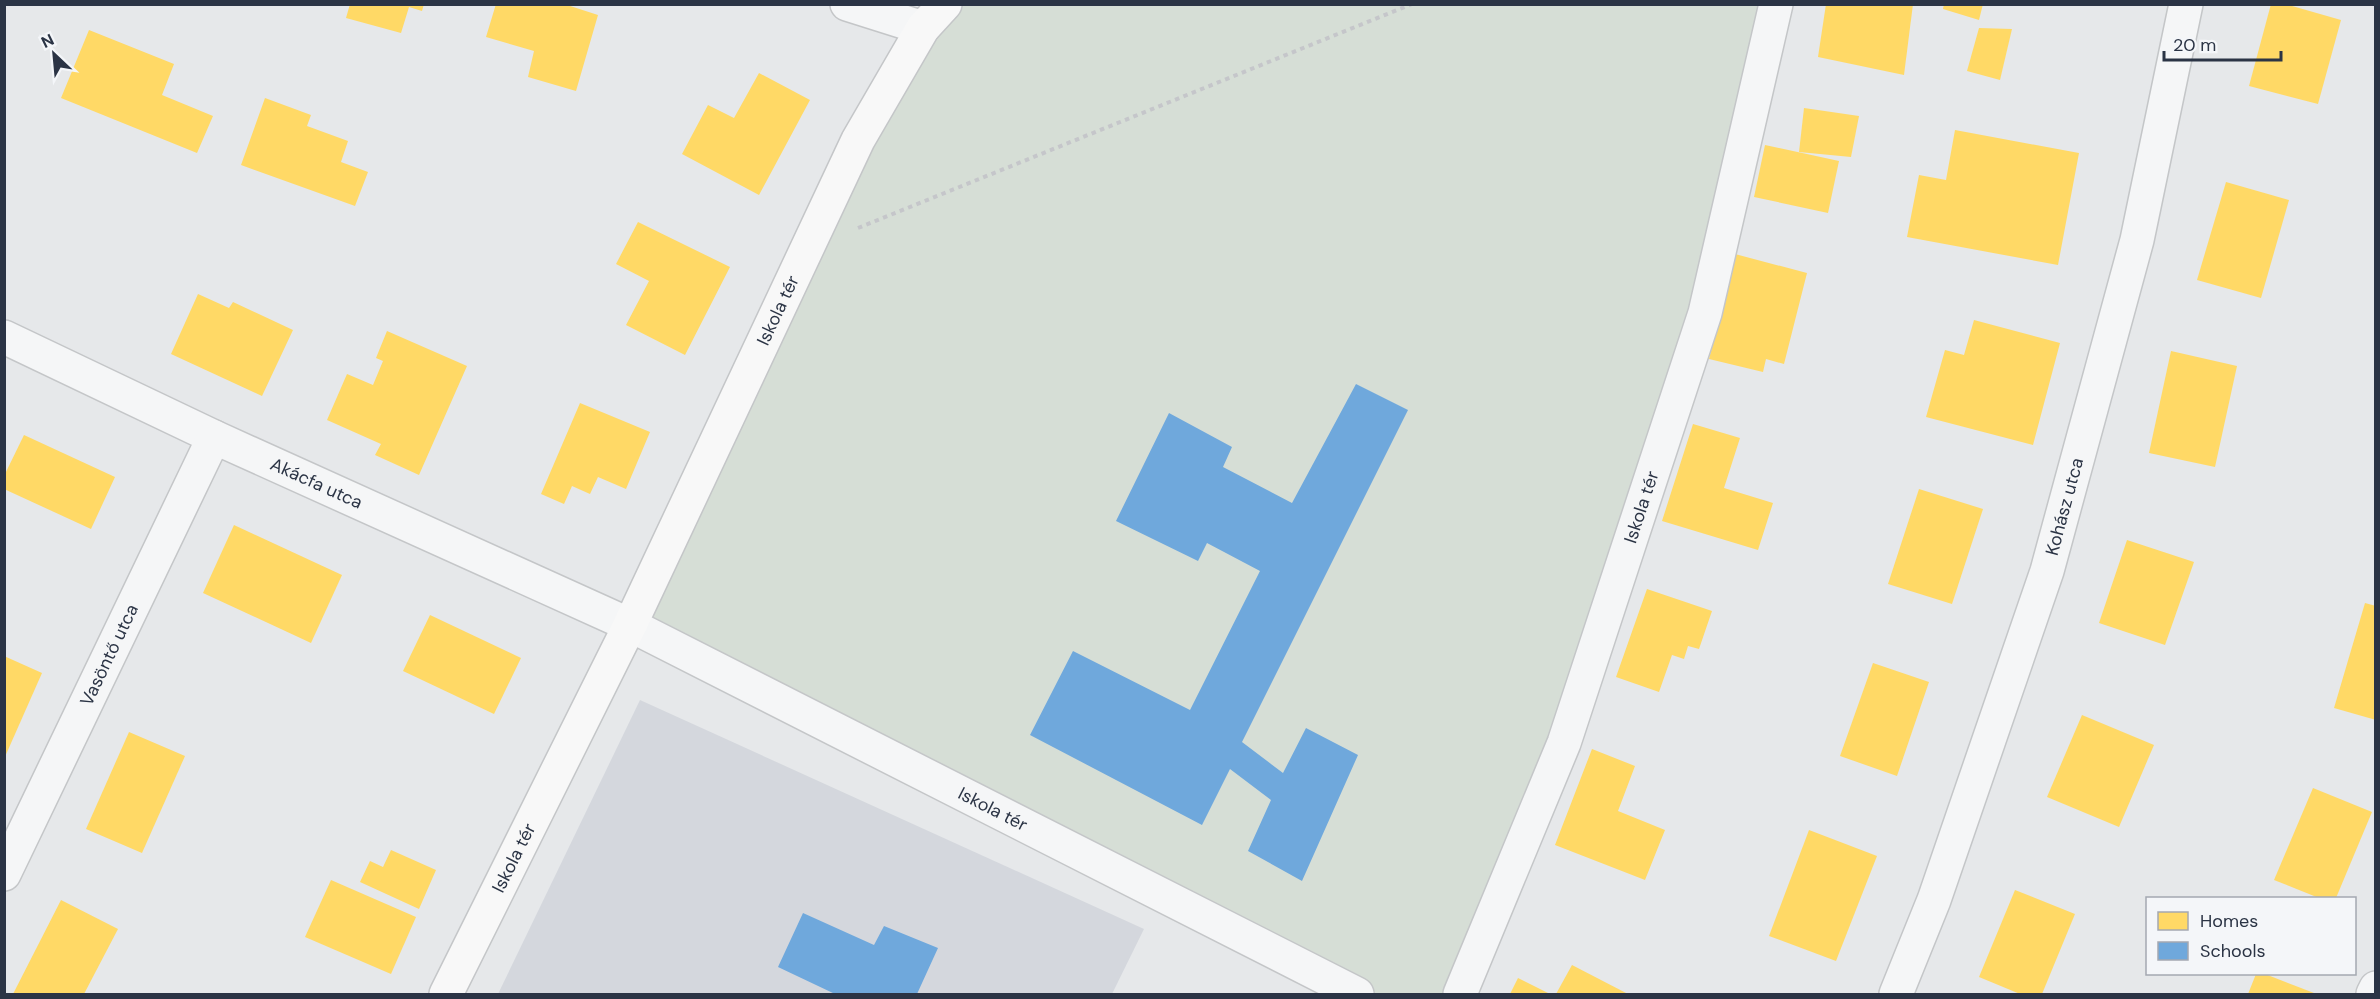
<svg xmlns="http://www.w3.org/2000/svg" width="2380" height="999" font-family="'DM Sans',sans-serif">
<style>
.built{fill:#d4d7dd}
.green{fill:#d6ded6}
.homes{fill:#ffd966}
.schools{fill:#6fa8dc}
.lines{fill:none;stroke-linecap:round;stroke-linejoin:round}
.street-casing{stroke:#c4c6c8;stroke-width:36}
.secondary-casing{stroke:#c4c6c8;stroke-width:36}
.path{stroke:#c5c6ca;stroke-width:4;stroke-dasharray:4.5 4.5;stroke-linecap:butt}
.street{stroke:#f5f6f7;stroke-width:33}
.secondary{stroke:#f8f8f8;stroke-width:33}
.labels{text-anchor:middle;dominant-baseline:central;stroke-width:6;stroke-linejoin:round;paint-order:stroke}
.street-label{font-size:18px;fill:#2b3445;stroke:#f4f6f9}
</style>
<rect width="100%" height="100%" fill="#e6e8ea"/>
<!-- built -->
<path class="built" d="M640 700 1144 929 1112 994H498Z"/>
<!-- green -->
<path class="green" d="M945 5H1776L1705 313 1460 994H1357L630 625Z"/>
<!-- homes -->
<g class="homes">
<path d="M350 4H424L422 11 409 7 401 33 346 18Z"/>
<path d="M496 4H564L598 15 576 91 528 77 534 51 486 37Z"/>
<path d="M1826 4H1913L1904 75 1818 57Z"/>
<path d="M1944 4H1983L1979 20 1943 9Z"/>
<path d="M2271 4H2285L2341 20 2318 104 2249 86Z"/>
<path d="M1979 28 2012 29 2000 80 1967 71Z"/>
<path d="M89 30 174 64 162 95 213 116 197 153 61 98Z"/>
<path d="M759 73 810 100 759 195 682 154 708 105 734 118Z"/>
<path d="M265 98 311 115 307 126 348 141 341 162 368 172 355 206 241 165Z"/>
<path d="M1804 108 1859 116 1851 157 1799 152Z"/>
<path d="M1955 130 2079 153 2058 265 1907 237 1919 175 1946 180Z"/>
<path d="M1765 145 1839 161 1828 213 1754 197Z"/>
<path d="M2226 182 2289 200 2261 298 2197 280Z"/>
<path d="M638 222 730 267 685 355 626 325 649 281 616 264Z"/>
<path d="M1735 254 1807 273 1784 364 1766 359 1763 372 1709 359Z"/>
<path d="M198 294 229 308 233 302 293 330 262 396 171 354Z"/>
<path d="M1974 320 2060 343 2033 445 1926 417 1945 350 1964 355Z"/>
<path d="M387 331 467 366 419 475 375 455 381 444 327 420 347 374 373 385 383 361 376 358Z"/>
<path d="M2171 351 2237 366 2215 467 2149 453Z"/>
<path d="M580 403 650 432 626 489 598 477 590 494 572 486 564 504 541 494Z"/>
<path d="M1693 424 1740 438 1724 488 1773 503 1758 550 1662 521Z"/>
<path d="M24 435 115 477 91 529 4 489V476Z"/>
<path d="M1919 489 1983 509 1952 604 1888 584Z"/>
<path d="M234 525 342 575 311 643 203 593Z"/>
<path d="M2127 540 2194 562 2165 645 2099 623Z"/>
<path d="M1647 589 1712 611 1699 649 1688 646 1684 659 1672 655 1659 692 1616 677Z"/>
<path d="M2365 603 2376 606V720L2334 708Z"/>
<path d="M430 615 521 658 494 714 403 671Z"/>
<path d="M4 656 42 673 4 759Z"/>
<path d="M1873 663 1929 682 1897 776 1840 756Z"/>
<path d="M2082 715 2154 745 2119 827 2047 797Z"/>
<path d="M129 732 185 756 142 853 86 829Z"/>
<path d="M1592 749 1635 766 1618 811 1665 830 1645 880 1555 845Z"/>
<path d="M2313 788 2372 812 2336 898H2319L2274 880Z"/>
<path d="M1809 830 1877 856 1836 961 1769 936Z"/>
<path d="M391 850 436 870 419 909 360 882 370 861 383 867Z"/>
<path d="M331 880 416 917 391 974 305 937Z"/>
<path d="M2015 890 2075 914 2042 994H2020L1979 977Z"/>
<path d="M61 900 118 929 84 994H13Z"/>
<path d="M1572 965 1628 994H1556Z"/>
<path d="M2256 974H2265L2314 993V994H2248Z"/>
<path d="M1518 978 1550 994H1510Z"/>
</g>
<!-- schools -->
<g class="schools">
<path d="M1356 384 1408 410 1242 742 1283 773 1306 728 1358 755 1302 881 1248 851 1271 800 1230 769 1202 825 1030 735 1073 651 1190 710 1260 571 1207 543 1198 561 1116 521 1169 413 1232 447 1223 467 1292 503Z"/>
<path d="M803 913 874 945 884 926 938 948 917 994H835L778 967Z"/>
</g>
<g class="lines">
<!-- street casing -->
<g class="street-casing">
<g id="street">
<path d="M847 4 923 28"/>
<path id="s1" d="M4 337 214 437 630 625 1357 994"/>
<path id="s2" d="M4 874 214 437"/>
<path id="s3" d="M1460 994 1564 743 1705 313 1776 4"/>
<path id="s4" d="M1896 994 1934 900 2047 571 2137 240 2186 4"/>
<path d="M2373 994 2376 988"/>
</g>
</g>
<!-- secondary casing -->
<g class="secondary-casing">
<g id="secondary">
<path id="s5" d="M446 994 630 625 858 140 923 28 945 4"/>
</g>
</g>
<!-- path -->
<path class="path" d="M858 228 1412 4"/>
<!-- street -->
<use href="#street" class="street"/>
<!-- secondary -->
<use href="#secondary" class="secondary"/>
</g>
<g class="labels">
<!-- street labels -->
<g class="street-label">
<text stroke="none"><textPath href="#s5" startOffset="760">Iskola tér</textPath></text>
<text stroke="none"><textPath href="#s1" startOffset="345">Akácfa utca</textPath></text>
<text stroke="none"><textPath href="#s4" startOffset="516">Kohász utca</textPath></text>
<text stroke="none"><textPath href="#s3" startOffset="520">Iskola tér</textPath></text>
<text stroke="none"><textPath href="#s2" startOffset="243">Vasöntő utca</textPath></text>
<text stroke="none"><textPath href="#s1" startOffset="1096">Iskola tér</textPath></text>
<text stroke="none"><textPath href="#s5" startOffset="152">Iskola tér</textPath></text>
</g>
</g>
<!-- border -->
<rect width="2380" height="999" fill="none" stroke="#2b3445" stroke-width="12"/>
<!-- legend -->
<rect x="2146" y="897" width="210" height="78" fill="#f4f6f9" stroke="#a4a8b1" stroke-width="1.5"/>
<rect x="2158" y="912" width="30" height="18" fill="#ffd966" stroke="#a4a8b1" stroke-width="1.5"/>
<text x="2200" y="927" font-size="18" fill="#2b3445">Homes</text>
<rect x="2158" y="942" width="30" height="18" fill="#6fa8dc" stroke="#a4a8b1" stroke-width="1.5"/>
<text x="2200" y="957" font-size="18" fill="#2b3445">Schools</text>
<!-- north arrow -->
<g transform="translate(54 54) rotate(334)" stroke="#f4f6f9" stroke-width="4.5" paint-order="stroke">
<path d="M0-4.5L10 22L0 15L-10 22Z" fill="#2b3445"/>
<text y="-9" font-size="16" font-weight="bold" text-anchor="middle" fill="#2b3445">N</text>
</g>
<!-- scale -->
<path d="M2164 51v9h117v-9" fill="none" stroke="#2b3445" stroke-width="3"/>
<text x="2173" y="51" font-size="18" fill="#2b3445" stroke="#f4f6f9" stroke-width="4.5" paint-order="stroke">20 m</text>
</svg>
